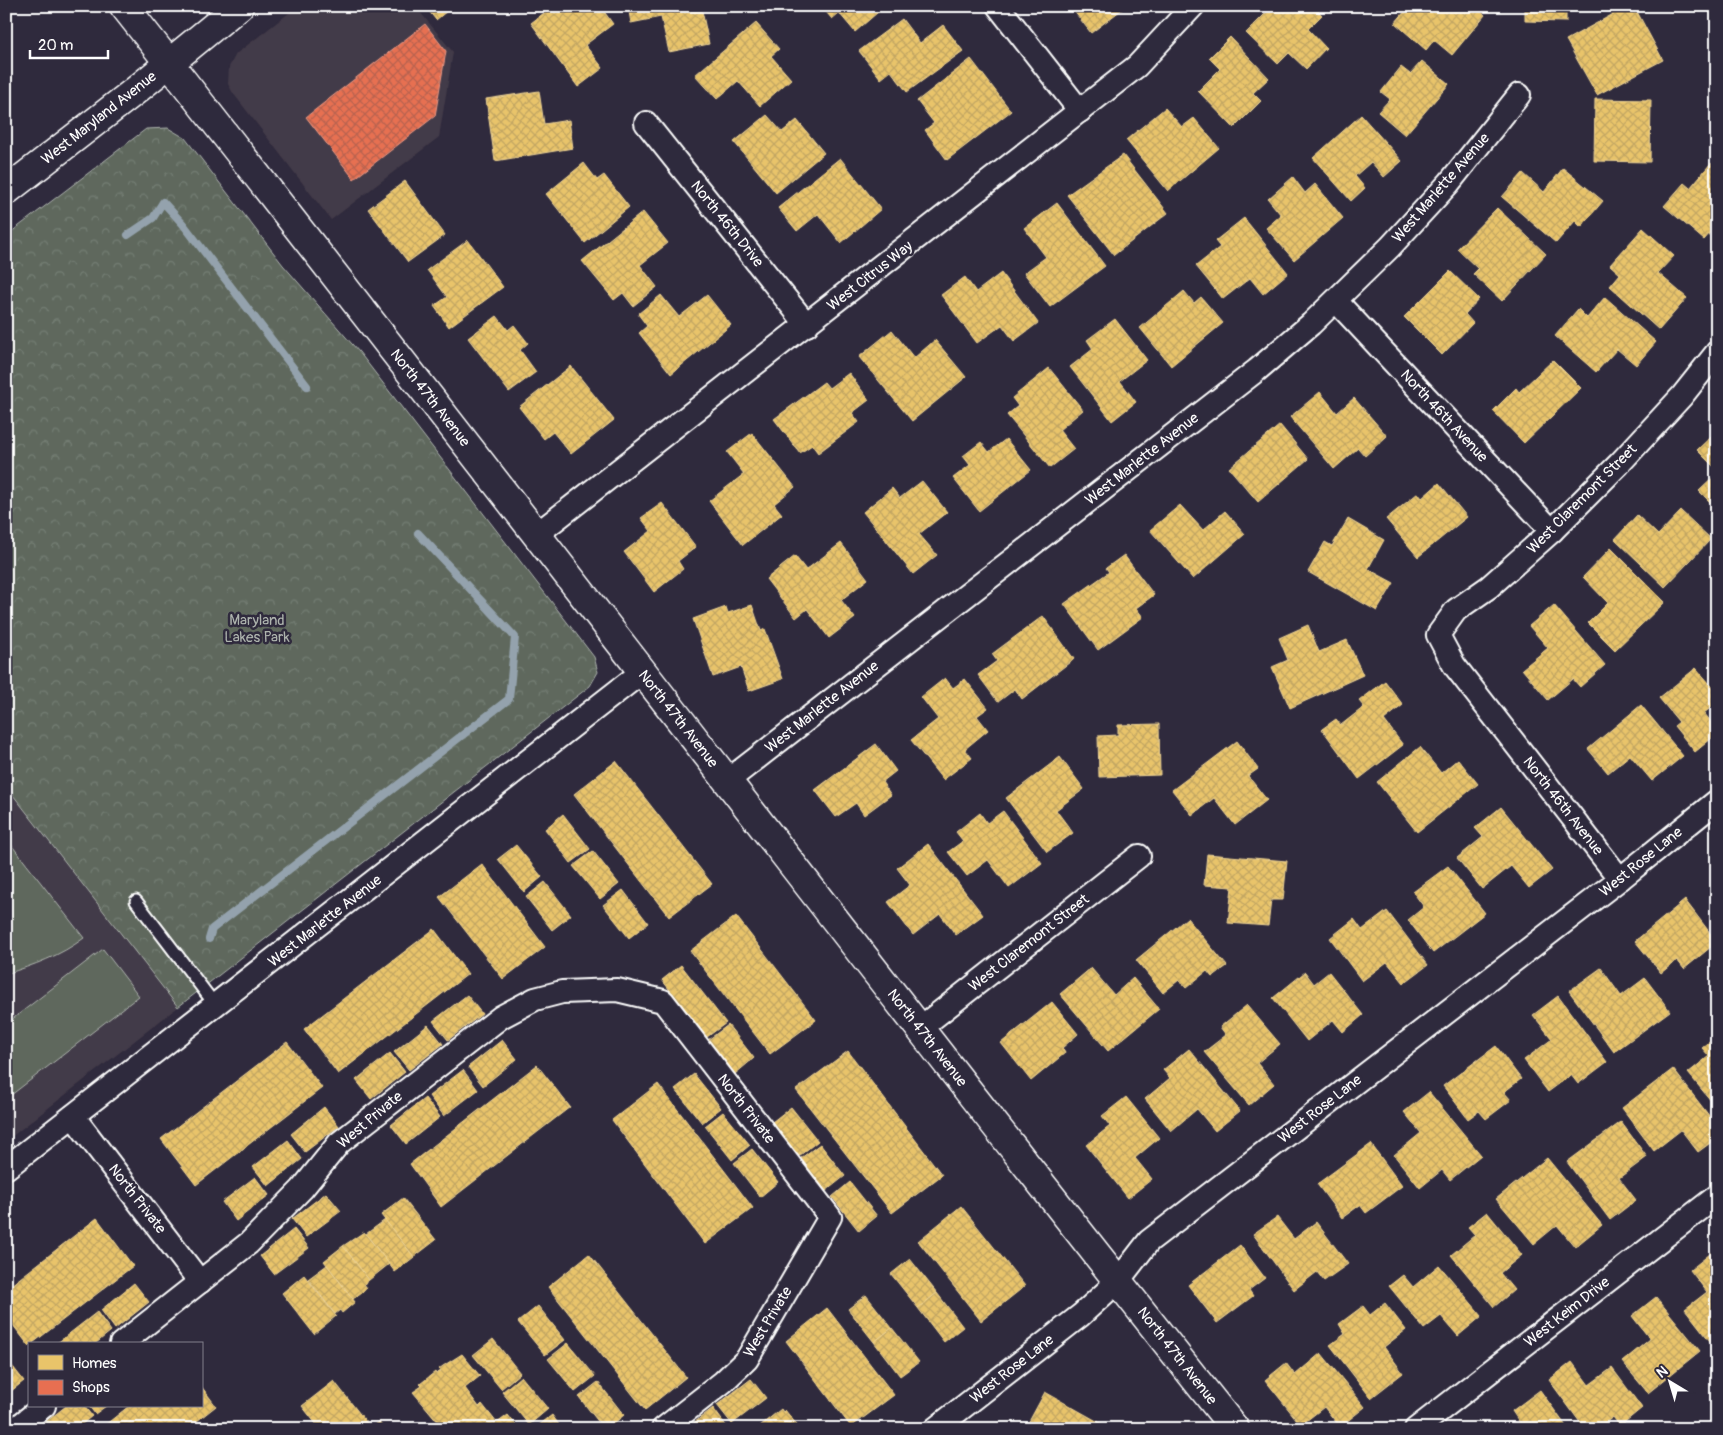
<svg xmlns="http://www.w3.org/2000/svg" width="1723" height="1435" font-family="Pangolin,sans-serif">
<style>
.built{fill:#433b48}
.grass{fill:#5e685d;stroke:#aeb4ae}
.park{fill:url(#park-crowns);stroke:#aeb4ae}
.homes{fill:url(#homes-cross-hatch);stroke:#f0d697}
.shops{fill:url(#shops-cross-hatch);stroke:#ee9a85}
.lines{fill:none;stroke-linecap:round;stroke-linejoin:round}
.stream{stroke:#94a2ad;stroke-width:8}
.service-casing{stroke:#fff;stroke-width:15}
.minor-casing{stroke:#fff;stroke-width:26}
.tertiary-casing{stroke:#fff;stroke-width:31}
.service{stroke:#2f2a3d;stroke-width:11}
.minor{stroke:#2f2a3d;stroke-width:22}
.tertiary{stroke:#2f2a3d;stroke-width:28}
.labels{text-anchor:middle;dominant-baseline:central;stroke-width:5;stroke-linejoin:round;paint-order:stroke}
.street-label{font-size:15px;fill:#fff;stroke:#2f2a3d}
.park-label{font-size:15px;fill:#aeb4ae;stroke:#2f2a3d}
</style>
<defs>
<pattern id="park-crowns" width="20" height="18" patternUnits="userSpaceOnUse" patternTransform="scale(1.25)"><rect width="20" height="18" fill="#5e685d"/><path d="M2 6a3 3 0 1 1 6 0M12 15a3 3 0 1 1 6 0" fill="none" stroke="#767f75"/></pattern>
<pattern id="homes-cross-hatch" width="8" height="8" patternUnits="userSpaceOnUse" patternTransform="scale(1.25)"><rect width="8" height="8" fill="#e9c46a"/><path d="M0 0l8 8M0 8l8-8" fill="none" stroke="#c2a662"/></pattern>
<pattern id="shops-cross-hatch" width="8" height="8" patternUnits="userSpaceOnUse" patternTransform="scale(1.25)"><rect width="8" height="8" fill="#e76f51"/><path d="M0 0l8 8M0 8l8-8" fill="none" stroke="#b86450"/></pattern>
</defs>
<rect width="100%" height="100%" fill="#2f2a3d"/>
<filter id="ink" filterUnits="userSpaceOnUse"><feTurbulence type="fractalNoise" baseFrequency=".02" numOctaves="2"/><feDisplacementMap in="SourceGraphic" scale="10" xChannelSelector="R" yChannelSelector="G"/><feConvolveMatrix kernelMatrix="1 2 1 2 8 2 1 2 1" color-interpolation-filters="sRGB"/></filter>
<g filter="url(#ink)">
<!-- built -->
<g class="built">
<path d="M298 6H415L453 52 439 137 331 220 233 93 228 84 229 67 236 54Z"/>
<path d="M6 786 178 1007 6 1141Z"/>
</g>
<!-- grass -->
<g class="grass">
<path d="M6 838 84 938C60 956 34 965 6 974Z"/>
<path d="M103 949 139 996 6 1099V1024Z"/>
</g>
<!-- park -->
<path class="park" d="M168 128 185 138 283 265 359 352 594 657 598 672 590 686 178 1007 6 786V236L146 129Z"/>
<!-- homes -->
<g class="homes">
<path d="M425 6H453L436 20Z"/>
<path d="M553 6H561L565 11 571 6H600L613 24 585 45 603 68 578 87 531 23Z"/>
<path d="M628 6H701L709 44 669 52 661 17 631 23Z"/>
<path d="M821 6H885L855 32 839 13 832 19Z"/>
<path d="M1070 6H1124L1125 7 1091 33Z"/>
<path d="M1273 6H1313L1322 15 1308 29 1326 48 1306 69 1289 53 1278 64 1246 33Z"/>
<path d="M1402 6H1475L1485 15 1452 55 1434 40 1426 50 1395 23 1406 10Z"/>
<path d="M1525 6H1566V22L1525 21Z"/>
<path d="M1628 6H1634L1663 60 1597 95 1566 40Z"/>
<path d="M902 19 920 43 943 25 963 51 907 92 891 71 881 79 859 51Z"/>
<path d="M756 23 779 49 771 56 791 79 760 106 738 81 717 99 695 75Z"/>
<path d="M1230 37 1269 78 1253 93 1261 101 1234 128 1198 91 1220 69 1209 58Z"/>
<path d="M971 59 1011 111 947 160 925 130 934 123 917 101Z"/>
<path d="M1422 61 1449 84 1405 135 1378 112 1390 99 1381 92 1401 67 1410 74Z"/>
<path d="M539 91 544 124 569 120 573 148 495 161 486 99Z"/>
<path d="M1595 99 1651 100 1650 162 1594 161Z"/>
<path d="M1165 108 1182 127 1194 118 1219 148 1168 191 1126 140Z"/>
<path d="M767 115 782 132 797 120 824 153 776 193 734 142Z"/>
<path d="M1361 115 1402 161 1384 177 1371 162 1355 176 1365 188 1351 201 1313 158Z"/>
<path d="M1123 155 1168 213 1114 255 1067 195Z"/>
<path d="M840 158 881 209 841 243 818 214 797 231 778 208Z"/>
<path d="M584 163 597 180 604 175 629 207 585 243 546 194Z"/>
<path d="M1711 163 1717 168V225L1704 240 1664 206 1684 183 1690 188Z"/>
<path d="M1563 168 1603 201 1581 227 1575 221 1556 243 1502 197 1523 173 1544 192Z"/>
<path d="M1293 177 1305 193 1315 184 1343 218 1294 260 1266 228 1281 215 1268 199Z"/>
<path d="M405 181 445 235 408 262 368 209Z"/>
<path d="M1057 203 1105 266 1050 307 1024 273 1046 257 1024 228Z"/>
<path d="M1497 208 1546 254 1502 301 1473 274 1478 269 1457 249Z"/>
<path d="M643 212 668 243 640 265 657 287 633 306 623 293 614 300 582 261Z"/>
<path d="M1244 218 1288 273 1263 294 1250 278 1223 299 1196 266 1220 247 1215 241Z"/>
<path d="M1643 228 1674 256 1658 273 1687 298 1659 330 1610 286 1620 274 1610 265Z"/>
<path d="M468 240 503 287 449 327 434 306 447 297 427 270Z"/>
<path d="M1450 271 1479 299 1465 314 1473 323 1442 355 1404 317Z"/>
<path d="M1001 273 1038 323 1014 341 1002 325 977 343 941 295 965 277 976 292Z"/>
<path d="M1184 291 1194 303 1201 297 1223 323 1171 366 1140 328Z"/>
<path d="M661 295 679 317 707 295 731 325 671 374 639 333 647 326 638 314Z"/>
<path d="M1605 297 1656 342 1636 365 1617 349 1596 372 1555 336 1578 309 1587 318Z"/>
<path d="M497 316 508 330 514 325 528 343 520 350 536 372 509 392 468 338Z"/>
<path d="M1115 319 1147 360 1120 381 1136 402 1112 421 1070 367 1093 349 1087 340Z"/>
<path d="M892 330 914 358 935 340 966 377 912 421 859 357Z"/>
<path d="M1553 360 1581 388 1524 443 1493 411 1516 388 1519 392Z"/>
<path d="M571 366 614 420 571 454 553 432 544 439 519 407Z"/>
<path d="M1049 368 1083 410 1059 430 1074 449 1050 468 1007 415 1018 406 1012 398Z"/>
<path d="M849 373 869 400 852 413 859 422 818 453 812 445 800 453 774 419 824 382 829 388Z"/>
<path d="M1320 392 1337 413 1354 398 1387 436 1365 456 1358 448 1334 469 1290 417Z"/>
<path d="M1280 425 1308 459 1258 502 1229 468Z"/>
<path d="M1717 431V470L1697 450Z"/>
<path d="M752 433 795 487 774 504 782 514 743 545 709 501 744 474 727 452Z"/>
<path d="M1006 439 1031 470 979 511 953 478 970 465 963 456 981 442 989 452Z"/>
<path d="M1717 474V509L1699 491Z"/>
<path d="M922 481 947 512 919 534 937 555 913 574 863 512 892 488 900 498Z"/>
<path d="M1439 483 1467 517 1418 557 1386 519 1418 493 1422 498Z"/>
<path d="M662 503 696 547 678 561 683 569 654 592 624 552 651 531 641 518Z"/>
<path d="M1180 505 1203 530 1225 511 1245 534 1193 579 1150 530Z"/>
<path d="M1681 511 1711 539 1665 587 1615 539 1637 515 1658 535Z"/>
<path d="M1348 519 1384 540 1368 569 1394 583 1377 611 1308 572 1325 542 1332 546Z"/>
<path d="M841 543 868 579 841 600 855 618 829 638 807 609 796 618 766 579 795 556 806 570Z"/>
<path d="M1611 548 1665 602 1615 650 1588 623 1608 603 1583 577Z"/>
<path d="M1124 555 1154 595 1136 608 1143 617 1098 650 1064 604 1109 572 1106 568Z"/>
<path d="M752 605 761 631 765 629 783 679 749 691 741 667 713 677 693 619 726 607 728 613Z"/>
<path d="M1554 605 1605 665 1580 687 1573 679 1548 700 1522 669 1548 648 1529 626Z"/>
<path d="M1043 616 1074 659 1022 699 1015 689 998 702 978 675 997 661 992 654Z"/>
<path d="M1308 625 1319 652 1347 640 1363 675 1290 708 1272 667 1288 660 1279 638Z"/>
<path d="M1696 668 1717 692V703L1704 713 1717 729V734L1695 752 1674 726 1679 722 1659 698Z"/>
<path d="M945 678 953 688 965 679 988 708 977 716 988 730 965 749 972 758 943 780 911 740 938 719 921 697Z"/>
<path d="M1385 681 1403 705 1384 720 1403 745 1359 779 1322 729 1336 719 1341 725 1364 707 1359 701Z"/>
<path d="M1641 705 1683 756 1652 781 1630 755 1608 773 1588 749Z"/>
<path d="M1159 724 1160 775 1099 777 1098 736 1118 735V725Z"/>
<path d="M1237 741 1258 769 1248 776 1267 800 1235 825 1214 798 1192 815 1172 790Z"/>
<path d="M876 744 896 771 882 782 891 795 864 815 856 803 836 817 815 790Z"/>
<path d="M1420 747 1441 773 1458 759 1478 784 1417 832 1377 782Z"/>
<path d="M1060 757 1084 789 1056 810 1073 833 1047 852 1006 798Z"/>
<path d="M616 761 712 884 669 917 574 794Z"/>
<path d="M1501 807 1552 870 1529 888 1511 866 1482 889 1457 858 1483 837 1475 828Z"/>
<path d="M1003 811 1042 863 1009 888 988 860 967 876 948 852 963 841 956 832 980 813 987 823Z"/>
<path d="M563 814 590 849 571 863 545 829Z"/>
<path d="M928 844 983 915 956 935 940 914 913 935 888 902 910 885 897 868Z"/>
<path d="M516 845 542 877 524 892 498 859Z"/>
<path d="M593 851 619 884 600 899 573 866Z"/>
<path d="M1207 854 1287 861 1283 900H1271L1268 926 1228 923 1232 887 1204 885Z"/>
<path d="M482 864 545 947 503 979 439 897Z"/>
<path d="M1448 866 1485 913 1433 953 1408 920 1424 907 1413 892Z"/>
<path d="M545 882 571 915 552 930 526 897Z"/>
<path d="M623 890 648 923 629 938 603 905Z"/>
<path d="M1685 900 1717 942 1684 969 1677 960 1661 973 1635 941Z"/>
<path d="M1387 911 1428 965 1404 983 1387 962 1362 981 1330 938 1354 919 1362 930Z"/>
<path d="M736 916 816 1020 770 1054 690 951Z"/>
<path d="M1187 918 1227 966 1212 977 1207 971 1186 988 1179 980 1163 993 1136 960Z"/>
<path d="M434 929 468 974 338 1074 304 1029Z"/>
<path d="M681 965 726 1023 707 1037 662 980Z"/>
<path d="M1091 968 1114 995 1133 978 1159 1009 1108 1051 1060 994Z"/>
<path d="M1601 968 1621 996 1645 978 1670 1011 1614 1052 1569 991Z"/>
<path d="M1305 972 1314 984 1329 972 1363 1015 1343 1032 1333 1020 1307 1041 1273 998Z"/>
<path d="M467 995 482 1014 448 1040 433 1021Z"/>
<path d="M1558 996 1607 1062 1578 1084 1571 1075 1548 1092 1524 1060 1552 1039 1533 1015Z"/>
<path d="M1052 1002 1078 1034 1062 1048 1065 1053 1031 1081 1001 1043Z"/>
<path d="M1247 1005 1280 1044 1257 1063 1274 1084 1249 1105 1204 1052 1226 1035 1220 1027Z"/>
<path d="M428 1025 443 1044 409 1070 394 1052Z"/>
<path d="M728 1025 754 1058 735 1074 708 1040Z"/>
<path d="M1717 1036V1108L1688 1073 1709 1056 1702 1048Z"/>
<path d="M502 1040 517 1059 483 1086 468 1067Z"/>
<path d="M287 1042 322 1088 196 1185 161 1139Z"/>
<path d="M1496 1046 1521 1079 1504 1092 1511 1100 1486 1119 1479 1111 1468 1119 1443 1086Z"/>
<path d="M1189 1049 1240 1111 1215 1131 1197 1109 1171 1131 1145 1099 1170 1078 1163 1070Z"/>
<path d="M848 1051 942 1175 892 1213 796 1090Z"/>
<path d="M390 1053 405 1072 371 1099 356 1080Z"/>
<path d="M537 1065 570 1107 441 1207 410 1164Z"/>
<path d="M1673 1069 1717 1126V1138L1698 1152 1681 1130 1654 1151 1622 1108Z"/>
<path d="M463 1070 478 1090 444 1116 429 1096Z"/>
<path d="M694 1074 721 1108 702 1123 675 1089Z"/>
<path d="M658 1084 753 1208 705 1244 612 1120Z"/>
<path d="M1429 1092 1481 1155 1450 1180 1442 1170 1420 1188 1394 1155 1421 1133 1404 1112Z"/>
<path d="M1126 1097 1159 1138 1135 1158 1152 1179 1128 1198 1086 1145 1110 1126 1102 1116Z"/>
<path d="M425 1098 440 1117 406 1144 391 1125Z"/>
<path d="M324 1107 339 1126 305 1152 291 1134Z"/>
<path d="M791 1107 818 1141 799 1156 772 1122Z"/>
<path d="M723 1112 750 1145 732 1160 705 1126Z"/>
<path d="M1621 1122 1647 1157 1619 1178 1636 1200 1610 1220 1567 1162Z"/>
<path d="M288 1140 302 1159 268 1186 253 1167Z"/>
<path d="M820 1144 845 1176 826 1191 801 1158Z"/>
<path d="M1371 1144 1402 1186 1366 1213 1360 1205 1342 1218 1317 1184Z"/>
<path d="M752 1149 778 1182 760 1197 734 1163Z"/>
<path d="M1547 1158 1602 1225 1575 1247 1557 1225 1534 1244 1496 1199Z"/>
<path d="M255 1177 269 1195 236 1221 222 1202Z"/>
<path d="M850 1182 877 1216 859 1231 832 1197Z"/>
<path d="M326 1193 341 1211 306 1237 292 1219Z"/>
<path d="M403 1198 436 1240 414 1257 381 1215Z"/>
<path d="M961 1206 1025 1286 981 1321 918 1241Z"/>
<path d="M1487 1212 1522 1255 1500 1273 1514 1290 1494 1307 1451 1255 1475 1235 1468 1227Z"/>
<path d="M1277 1217 1294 1239 1316 1222 1348 1264 1324 1281 1317 1272 1294 1290 1253 1234Z"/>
<path d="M97 1218 133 1266 29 1346 6 1316V1289Z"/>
<path d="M385 1220 414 1257 395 1272 366 1234Z"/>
<path d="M294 1229 309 1248 274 1274 260 1256Z"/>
<path d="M364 1232 389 1264 369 1280 343 1246Z"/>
<path d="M1240 1245 1265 1278 1249 1290 1253 1296 1217 1323 1188 1285Z"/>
<path d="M343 1246 369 1280 364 1284 367 1288 353 1299 324 1261Z"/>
<path d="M1715 1250 1717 1252V1350L1685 1309 1707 1292 1690 1270Z"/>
<path d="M589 1254 686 1377 645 1410 548 1287Z"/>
<path d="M910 1259 937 1293 918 1308 891 1274Z"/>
<path d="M327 1265 355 1302 342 1313 340 1310 335 1314 308 1279Z"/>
<path d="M1439 1265 1482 1316 1458 1336 1441 1316 1424 1329 1389 1286 1403 1275 1413 1287Z"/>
<path d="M304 1275 336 1316 314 1334 282 1293Z"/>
<path d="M134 1283 149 1302 115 1329 101 1310Z"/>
<path d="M937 1293 963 1327 944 1342 918 1308Z"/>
<path d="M866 1295 892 1328 874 1342 848 1309Z"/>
<path d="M1656 1297 1700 1351 1648 1393 1622 1362 1650 1339 1632 1316Z"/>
<path d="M1385 1303 1406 1330 1384 1347 1403 1373 1371 1398 1330 1345 1345 1334 1339 1324 1363 1306 1370 1315Z"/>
<path d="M538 1306 565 1340 545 1355 518 1322Z"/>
<path d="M827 1308 894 1395 851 1427 786 1341Z"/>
<path d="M97 1312 111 1331 95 1344H56Z"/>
<path d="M892 1328 919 1362 900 1376 874 1342Z"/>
<path d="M493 1339 520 1373 501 1389 473 1355Z"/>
<path d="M568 1343 595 1376 575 1392 548 1359Z"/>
<path d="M1321 1353 1365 1407 1340 1427 1324 1407 1301 1425 1265 1380 1286 1363 1295 1375Z"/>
<path d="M462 1354 480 1376 465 1388 479 1407 482 1404 497 1423 508 1415 519 1429H444L413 1392 422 1386 420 1384 435 1372 436 1374 441 1371 439 1369 443 1366Z"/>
<path d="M6 1358 24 1381 6 1395Z"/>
<path d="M1572 1362 1589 1385 1612 1368 1642 1408 1620 1426 1613 1417 1597 1429H1585L1549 1380Z"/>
<path d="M521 1376 548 1409 529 1425 502 1392Z"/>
<path d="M751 1379 766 1398 732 1424 717 1405Z"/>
<path d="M334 1381 367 1423 360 1429H320L302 1406Z"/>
<path d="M598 1382 624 1415 607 1429H604L579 1397Z"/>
<path d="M201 1386 216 1406 187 1429H100L129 1406H201Z"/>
<path d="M1540 1390 1568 1429H1524L1512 1411Z"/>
<path d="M1045 1392 1111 1429H1025Z"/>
<path d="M66 1406H84L92 1416 76 1429H37Z"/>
<path d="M89 1406H106L95 1414Z"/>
<path d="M713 1408 727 1427 725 1429H686Z"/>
<path d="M781 1409 783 1412 785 1410 800 1429H762L760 1426Z"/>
<path d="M552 1415 562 1429H534Z"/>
<path d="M1717 1421V1429H1714L1711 1425Z"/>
<path d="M379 1422 384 1429H360L367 1423 370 1429Z"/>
</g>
<!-- shops -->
<path class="shops" d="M425 24 446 51 435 116 354 179 306 117Z"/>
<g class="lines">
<!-- stream -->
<g class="stream">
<path d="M128 235 153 218 163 202 183 224 307 386"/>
<path d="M209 939 212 929 509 699 515 637 418 533"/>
</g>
<!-- service casing -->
<g class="service-casing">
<path id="service" d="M136 901 216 1006"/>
</g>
<!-- minor casing -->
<g class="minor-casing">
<g id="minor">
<path d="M998 6 1080 111"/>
<path d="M646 123 807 325"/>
<path d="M1336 301 1552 531"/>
<path d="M537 534 1137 66 1193 6"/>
<path d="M726 782 1257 370 1311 324 1390 247 1449 183 1519 95"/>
<path d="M1620 879 1454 665 1438 635 1456 610 1489 587 1552 531 1619 464 1682 396 1717 352"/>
<path d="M919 1029 1139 856"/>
<path d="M73 1116 200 1282"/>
<path d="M6 1168 642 672"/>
<path d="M121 1344 249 1243 302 1189 339 1143 501 1017 535 999 562 992 617 990 663 1001 830 1217 747 1359 723 1382 663 1429"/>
<path d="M15 1429 44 1406"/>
<path d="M935 1429 1081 1315 1118 1281 1149 1241 1620 879 1717 801"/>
<path d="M1416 1429 1717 1196"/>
</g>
</g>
<!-- tertiary casing -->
<g class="tertiary-casing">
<g id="tertiary">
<path d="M124 6C497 479 860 958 1235 1429"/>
<path d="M6 191 135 91 239 6"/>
</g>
</g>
<!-- service -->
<use href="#service" class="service"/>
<!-- minor -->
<use href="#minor" class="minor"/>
<!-- tertiary -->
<use href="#tertiary" class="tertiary"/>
</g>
</g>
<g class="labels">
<!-- street labels -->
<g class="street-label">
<text transform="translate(99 118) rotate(-38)">West Maryland Avenue</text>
<text transform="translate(1441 188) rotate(-49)">West Marlette Avenue</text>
<text transform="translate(727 224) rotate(51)">North 46th Drive</text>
<text transform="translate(870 276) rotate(-38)">West Citrus Way</text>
<text transform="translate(430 398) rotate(52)">North 47th Avenue</text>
<text transform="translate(1444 416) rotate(47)">North 46th Avenue</text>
<text transform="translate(1142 459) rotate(-38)">West Marlette Avenue</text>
<text transform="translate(1582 499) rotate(-45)">West Claremont Street</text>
<text transform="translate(822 707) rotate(-38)">West Marlette Avenue</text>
<text transform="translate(678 719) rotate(52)">North 47th Avenue</text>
<text transform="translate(1563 806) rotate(52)">North 46th Avenue</text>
<text transform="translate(1641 862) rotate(-39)">West Rose Lane</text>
<text transform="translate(325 921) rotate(-38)">West Marlette Avenue</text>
<text transform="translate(1029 943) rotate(-38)">West Claremont Street</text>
<text transform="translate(927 1038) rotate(52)">North 47th Avenue</text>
<text transform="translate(746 1109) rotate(52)">North Private</text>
<text transform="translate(1320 1109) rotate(-38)">West Rose Lane</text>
<text transform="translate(370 1120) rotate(-40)">West Private</text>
<text transform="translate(137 1199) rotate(52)">North Private</text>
<text transform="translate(1567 1312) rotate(-38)">West Keim Drive</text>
<text transform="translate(768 1322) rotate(-59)">West Private</text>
<text transform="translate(1177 1356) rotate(52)">North 47th Avenue</text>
<text transform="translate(1012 1369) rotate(-38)">West Rose Lane</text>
</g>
<!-- park labels -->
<g class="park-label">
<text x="257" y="620">Maryland<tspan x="257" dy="17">Lakes Park</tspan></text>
</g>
</g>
<!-- margin -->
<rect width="1723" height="1435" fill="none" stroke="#2f2a3d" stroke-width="25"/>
<rect x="12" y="12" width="1698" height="1410" fill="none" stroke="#fff" stroke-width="2" filter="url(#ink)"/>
<!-- legend -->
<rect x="28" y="1342" width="175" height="65" fill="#2f2a3d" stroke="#827f8b"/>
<rect x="38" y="1355" width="25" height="15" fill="#e9c46a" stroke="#827f8b"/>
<text x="72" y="1368" font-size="15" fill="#ffffff">Homes</text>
<rect x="38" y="1380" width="25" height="15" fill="#e76f51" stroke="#827f8b"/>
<text x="72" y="1392" font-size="15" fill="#ffffff">Shops</text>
<!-- north arrow -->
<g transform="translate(1670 1382) rotate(322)" stroke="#2f2a3d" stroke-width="4" paint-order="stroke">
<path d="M0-4L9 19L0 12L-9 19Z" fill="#ffffff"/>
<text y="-8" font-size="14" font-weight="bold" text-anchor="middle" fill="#ffffff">N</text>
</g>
<!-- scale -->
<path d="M30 50v8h78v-8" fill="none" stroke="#ffffff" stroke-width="2.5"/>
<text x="38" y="50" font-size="15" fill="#ffffff" stroke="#2f2a3d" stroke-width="4" paint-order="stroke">20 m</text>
</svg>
